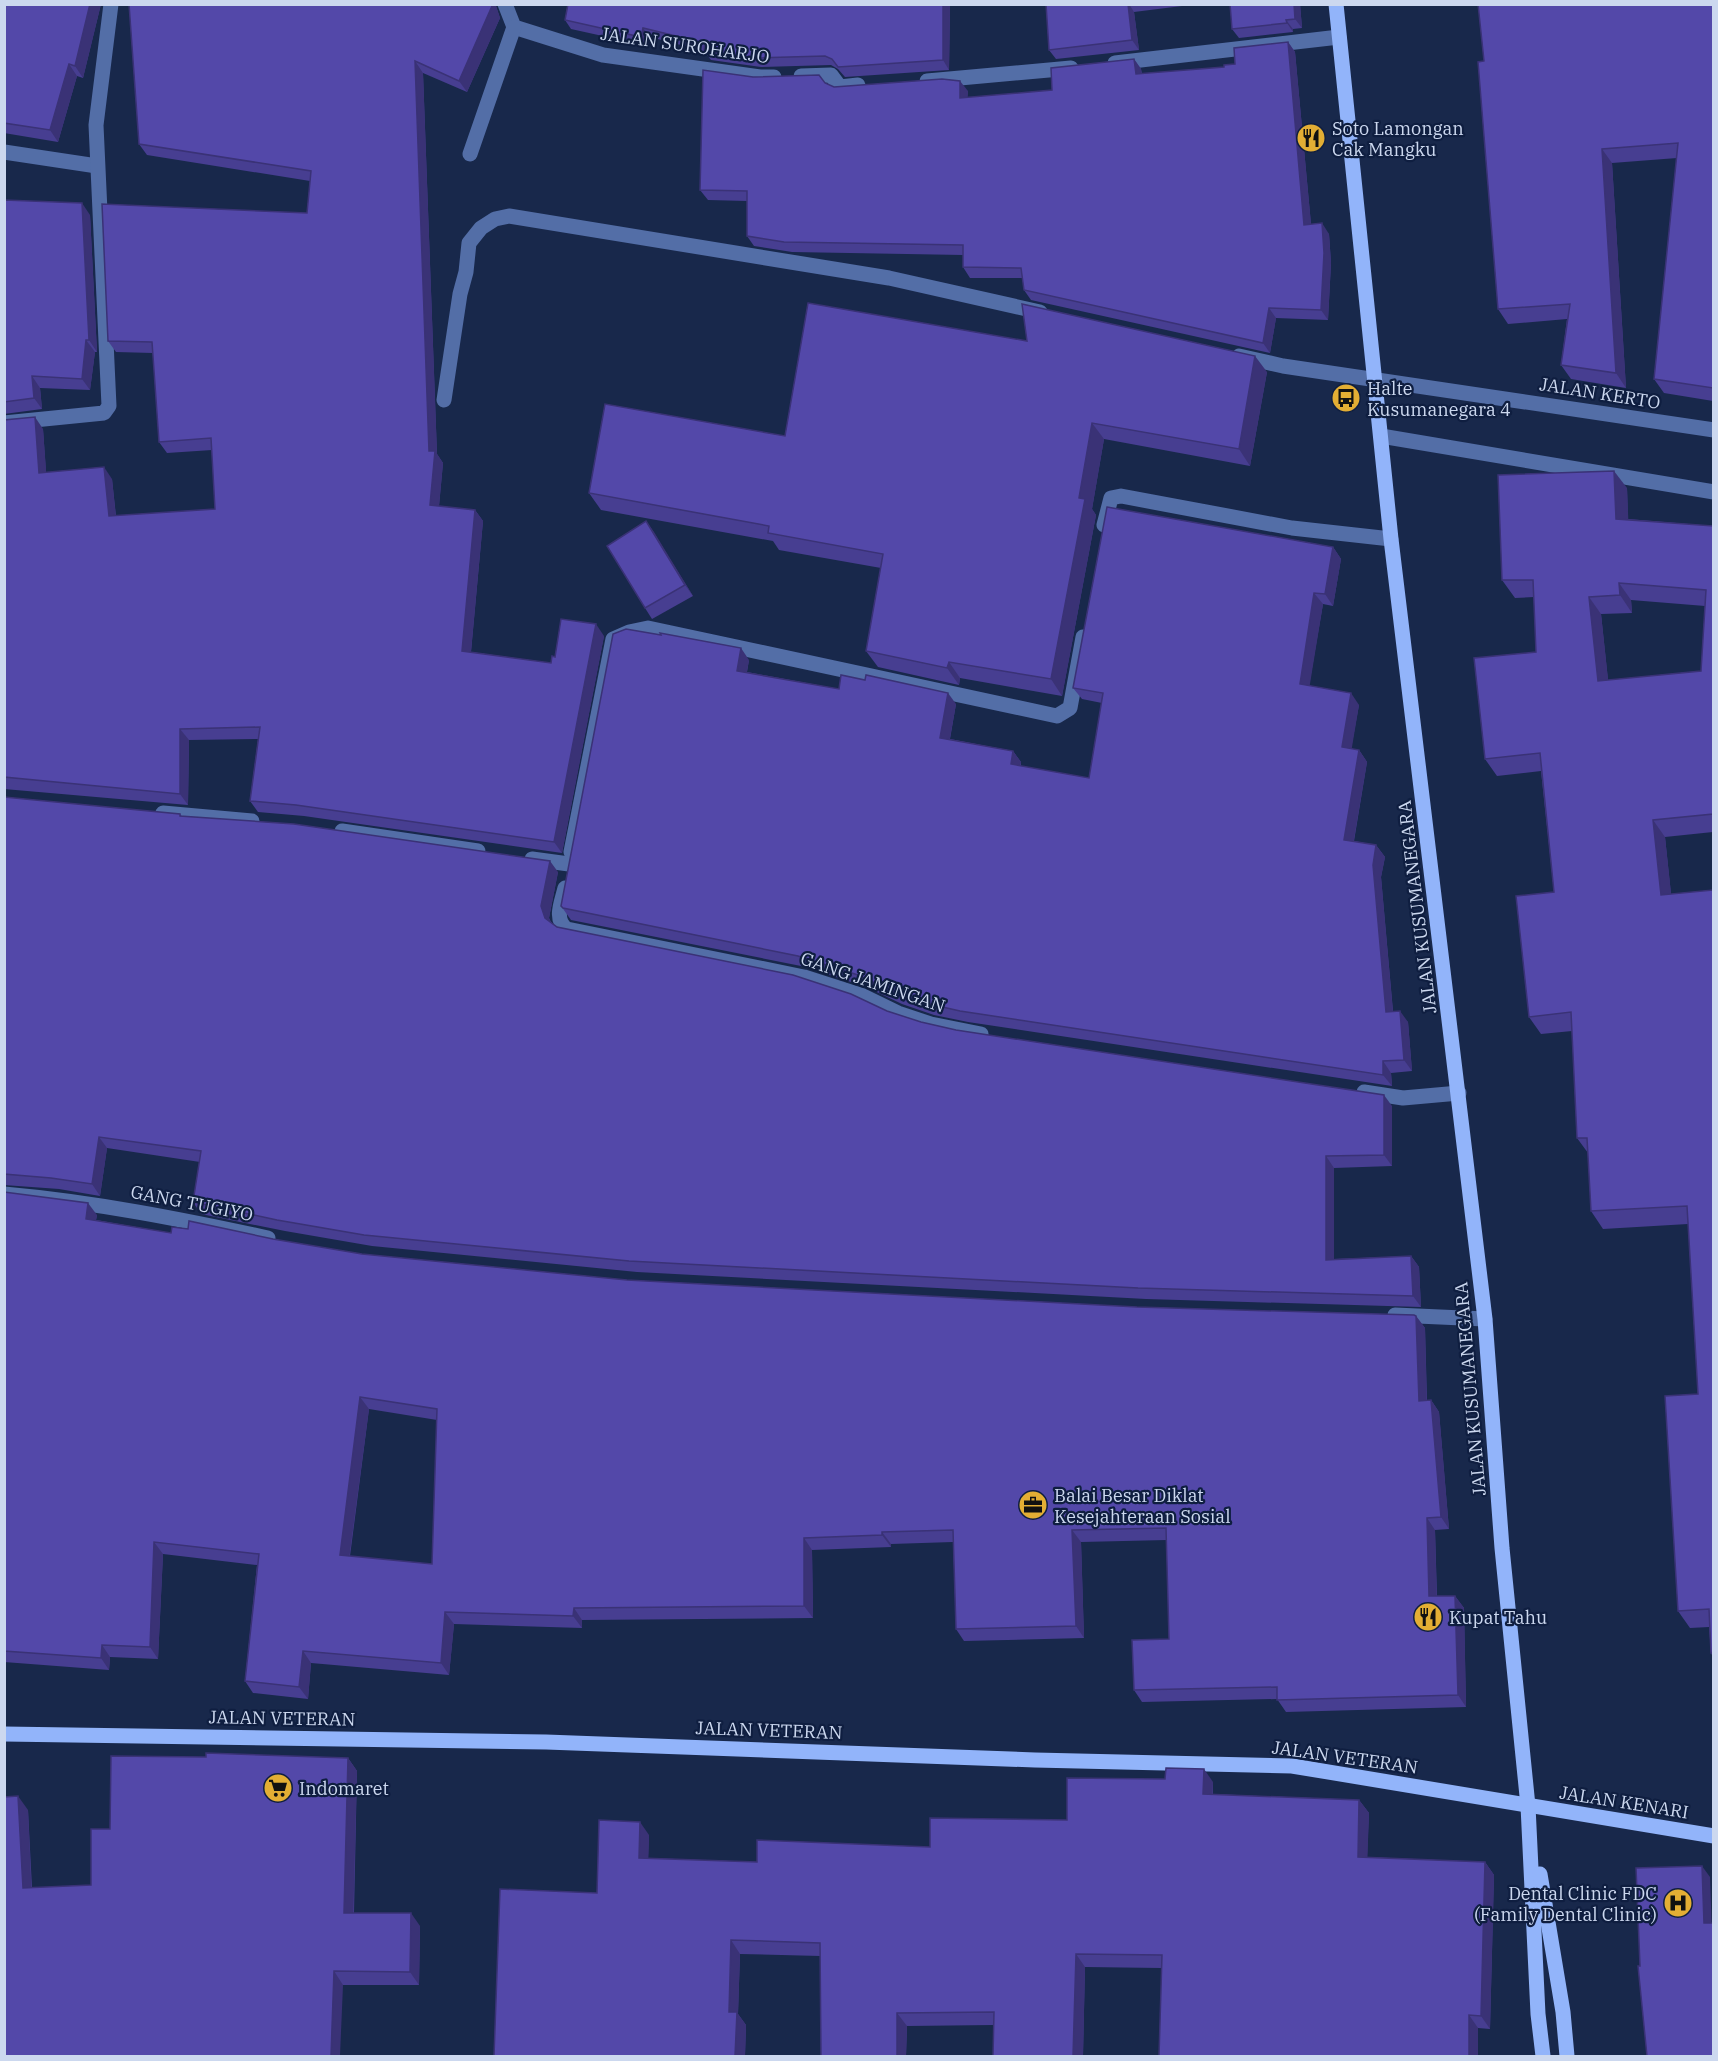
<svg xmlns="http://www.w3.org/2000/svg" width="1718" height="2061" font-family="'IBM Plex Serif',serif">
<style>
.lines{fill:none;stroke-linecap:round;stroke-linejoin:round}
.minor{stroke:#536ea7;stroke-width:15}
.major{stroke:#92b4fa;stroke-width:15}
.wall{fill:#473e91;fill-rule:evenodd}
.shaded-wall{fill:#3a3276}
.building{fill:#5348a9;stroke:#3a3276;stroke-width:1.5;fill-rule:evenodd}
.labels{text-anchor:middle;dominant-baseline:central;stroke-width:4.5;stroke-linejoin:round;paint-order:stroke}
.street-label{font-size:18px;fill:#ccd8ef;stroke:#0f1e40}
.poi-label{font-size:18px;fill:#ccd8ef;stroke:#0f1e40;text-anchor:start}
</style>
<rect width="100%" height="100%" fill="#18284b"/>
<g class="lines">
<!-- minor -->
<g class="minor">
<path d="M505 4 514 27 603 55 760 77H774"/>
<path d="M1115 63 1339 37"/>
<path d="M801 76 831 75 840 87 858 85"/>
<path d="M927 81 1071 68"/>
<path d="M4 152 97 166"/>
<path d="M470 154 514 27"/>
<path d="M1239 356 1283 366 1714 430"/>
<path d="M444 400 460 294 466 272 469 243 481 228 495 219 509 216 889 278 1040 312"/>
<path d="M4 423 104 413 109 406 96 125 111 4"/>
<path d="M1381 436 1714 492"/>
<path d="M1104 525 1111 498 1121 496 1292 528 1391 539"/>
<path d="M163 813 252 821"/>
<path d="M342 831 478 851"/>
<path d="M571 852 613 639 629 632 648 628 1057 716 1070 708 1083 637"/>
<path d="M532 859 569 864"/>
<path d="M565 888C562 901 553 920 567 929L804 977 863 996 898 1013 931 1024 981 1034"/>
<path d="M1364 1092 1403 1098 1459 1093"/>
<path d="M4 1194C94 1202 180 1219 268 1238"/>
<path d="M1395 1315 1485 1319"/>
</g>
<!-- major -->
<g class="major">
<path d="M1336 4 1391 539 1485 1319 1502 1548 1528 1806 1538 2014 1543 2056"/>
<path d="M4 1734 546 1742 1035 1760 1292 1766 1714 1836"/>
<path d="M1540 1874 1563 2012 1567 2056"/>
</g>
</g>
<!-- wall -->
<g class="wall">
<path d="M4 4H101L83 78 77 76 58 142 4 133Z"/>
<path d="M568 4H961L950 6 949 70 845 77 838 69 831 65 761 67 711 60 704 51 650 37 648 46 571 29 565 20Z"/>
<path d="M1046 4H1198L1134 12 1139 50 1056 59 1049 50Z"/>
<path d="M1230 4H1300L1302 28 1293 29V32L1239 38 1232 29Z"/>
<path d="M1713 4V401L1664 393 1654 379 1677 158 1612 163 1626 388 1571 379 1561 365 1567 319 1508 324 1498 309 1484 61Z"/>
<path d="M496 6 500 18 467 92 423 73 437 454 443 463 439 506 475 510 483 521 471 652 551 663 555 657 604 636 562 853 304 816 258 812 250 801 258 739 189 740 188 805 4 789V420L43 429 46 472 112 479 116 516 215 509 212 450 167 453 159 442 153 353 116 352 108 341 307 213 310 181 147 155 139 144Z"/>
<path d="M1288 42 1295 52 1311 224 1329 234 1331 263 1328 320 1276 318 1270 353 1031 300 1024 290 1023 278H970L963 267V255L792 252 754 246 747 236V201L708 200 700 190 753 77 825 83 834 87 968 91 967 98 1052 90 1134 59 1141 69 1142 74 1224 67 1235 64Z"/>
<path d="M4 200 90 215 97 352H95L90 390 40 388 42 409 4 414Z"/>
<path d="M1027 341 1267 372 1250 466 1104 439 1092 509 1096 515 1062 696 960 678 959 685 878 667 866 651 881 568 779 550 773 541 601 510 589 493 785 436Z"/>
<path d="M1627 488 1628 519 1713 526V513V832L1665 837 1671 894 1713 890V1657L1711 1653 1709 1627 1690 1628 1678 1611 1698 1394 1688 1224 1603 1229 1591 1211 1588 1153 1577 1138 1572 1031 1541 1034 1529 1017 1554 892 1541 771 1497 776 1485 759 1536 652 1534 597 1515 598 1502 580ZM1631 600 1705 606 1701 671 1608 680 1601 614 1632 613Z"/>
<path d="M646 521 693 596 652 619 645 608Z"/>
<path d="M1333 547 1341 559 1333 606 1323 604 1309 686 1359 705 1351 749 1359 750 1367 762 1354 841 1376 845 1385 857 1381 877 1393 1011 1408 1022 1412 1071 1391 1073 1392 1086 968 1022 934 1015 902 1004 866 987 806 967 571 920 561 906 749 660 747 672 839 689 956 704 950 739 1013 751 1021 762V766L1089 778 1102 703 1082 699 1073 688Z"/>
<path d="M4 797 180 814 182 816 558 872 549 918 551 922 557 927 887 1011 921 1022 956 1030 1392 1106V1166L1334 1168V1259L1411 1256 1419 1267 1421 1307 1146 1299 637 1272 372 1246 285 1231 201 1214 193 1202 200 1162 107 1148 100 1196 59 1189 4 1185Z"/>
<path d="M4 1192 97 1215 96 1220 171 1233 188 1229 273 1239 362 1254 627 1280 1137 1307 1416 1316 1425 1328 1427 1400H1431L1439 1412 1449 1529 1435 1530 1437 1596H1455L1464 1608 1466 1707 1286 1712 1277 1699 1142 1702 1134 1690 1169 1639 1167 1540 1081 1542 1084 1638 964 1641 956 1629 953 1542 891 1544V1547L812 1550 813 1618 582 1620V1628L454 1624 449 1675 311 1663 308 1699 253 1693 245 1681 257 1565 163 1554 158 1659 110 1657 109 1670 4 1662ZM369 1409 437 1420 432 1564 350 1556Z"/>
<path d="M348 1758 357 1771 354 1913 420 1926 419 1985H343L4 2056 28 1810 32 1888 91 1885 110 1829Z"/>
<path d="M1213 1782V1794L1359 1800 1369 1813 1367 1857 1485 1862 1494 1875 1490 2029 1478 2028 1161 1968 1085 1967 1083 2056H993L994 2025 907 2026 906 2056H821L820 1956 740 1954 738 2014 746 2025 745 2056H494L597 1893 649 1835 648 1858 757 1862 930 1847 1067 1820Z"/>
</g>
<!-- shaded-wall -->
<g class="shaded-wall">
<path d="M90 4H101L83 78 75 66Z"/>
<path d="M491 4H495L496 6 500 18 467 92 459 81Z"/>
<path d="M943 4H949L950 6 949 70 943 60Z"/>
<path d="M1128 4H1129L1134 12 1139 50 1132 40Z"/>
<path d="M1294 4H1300L1302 28 1295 19Z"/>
<path d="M1286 20 1293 29V32L1287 23Z"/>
<path d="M643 28 650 37 648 46 641 37Z"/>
<path d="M1288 42 1295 52 1312 235 1304 225Z"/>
<path d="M1134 59 1141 69 1143 84 1136 74Z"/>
<path d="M415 61 423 73 437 454 443 463 438 517 430 505 429 451Z"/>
<path d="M69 64 77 76 58 142 50 130Z"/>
<path d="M960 81 968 91 967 109 960 98Z"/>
<path d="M1602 149 1612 163 1626 388 1616 373Z"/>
<path d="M82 203 90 215 97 352 89 340Z"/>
<path d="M1322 223 1329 234 1331 263 1328 320 1321 310Z"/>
<path d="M1269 308 1276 318 1270 353 1263 343Z"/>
<path d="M86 340 95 352 90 390 82 379Z"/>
<path d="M1255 356 1267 372 1250 466 1239 449Z"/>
<path d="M32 376 40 388 42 409 34 398Z"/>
<path d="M35 417 43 429 47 484 39 473Z"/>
<path d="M1092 423 1104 439 1092 509 1096 515 1062 696 1051 679 1079 498Z"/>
<path d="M104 467 112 479 117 528 109 516Z"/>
<path d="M1614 471 1627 488 1629 536 1616 519Z"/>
<path d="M475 510 483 521 470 662 462 651Z"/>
<path d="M646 521 654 532 693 596 685 585Z"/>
<path d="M1333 547 1341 559 1333 606 1325 594Z"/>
<path d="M1619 583 1631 600 1632 613 1620 595Z"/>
<path d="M1314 593 1323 604 1308 696 1300 684Z"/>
<path d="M1589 597 1601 614 1610 698 1598 681Z"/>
<path d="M596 624 604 636 562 853 554 842Z"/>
<path d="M741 648 749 660 745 682 737 671Z"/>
<path d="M949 662 960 678 959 685 947 668Z"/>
<path d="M948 693 956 704 948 749 940 738Z"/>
<path d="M1351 693 1359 705 1350 759 1342 747Z"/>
<path d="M180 729 189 740 188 805 180 794Z"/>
<path d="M1359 750 1367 762 1352 851 1344 840Z"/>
<path d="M1013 751 1021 762 1019 776 1011 764Z"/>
<path d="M1653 820 1665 837 1673 912 1661 895Z"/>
<path d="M1376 845 1385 857 1381 877 1394 1024 1386 1012 1373 865Z"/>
<path d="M550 861 558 872 549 918 554 930 545 918 541 906Z"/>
<path d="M1400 1011 1408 1022 1412 1071 1404 1060Z"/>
<path d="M1383 1061 1391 1073 1392 1086 1383 1075Z"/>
<path d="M1384 1095 1392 1106V1166L1384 1155Z"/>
<path d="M99 1137 107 1148 100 1196 92 1184Z"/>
<path d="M1326 1156 1334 1168V1271L1326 1260Z"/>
<path d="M88 1203 97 1215 94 1231 86 1219Z"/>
<path d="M1411 1256 1419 1267 1421 1307 1413 1296Z"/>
<path d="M1416 1316 1425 1328 1427 1413 1419 1401Z"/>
<path d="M360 1397 369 1409 348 1567 340 1555Z"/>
<path d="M1431 1400 1439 1412 1449 1529 1441 1517Z"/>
<path d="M1427 1518 1435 1530 1437 1608 1429 1596Z"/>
<path d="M1072 1530 1081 1542 1084 1638 1076 1626Z"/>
<path d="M882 1532 891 1544V1547L882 1535Z"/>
<path d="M804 1538 812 1550 813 1618 804 1606Z"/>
<path d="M154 1542 163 1554 158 1659 150 1647Z"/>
<path d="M1455 1596 1464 1608 1466 1707 1458 1695Z"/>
<path d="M574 1608 582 1620V1628L573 1616Z"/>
<path d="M445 1612 454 1624 449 1675 441 1663Z"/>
<path d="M102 1645 110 1657 109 1670 101 1658Z"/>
<path d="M303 1651 311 1663 308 1699 299 1687Z"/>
<path d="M348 1758 357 1771 353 1926 344 1913Z"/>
<path d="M1204 1769 1213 1782 1212 1807 1203 1794Z"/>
<path d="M18 1796 28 1810 32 1901 23 1888Z"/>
<path d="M1359 1800 1369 1813 1367 1870 1358 1857Z"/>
<path d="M640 1822 649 1835 648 1871 639 1858Z"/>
<path d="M1485 1862 1494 1875 1490 2029 1481 2016Z"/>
<path d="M1702 1866 1710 1877 1712 1934 1704 1923Z"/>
<path d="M411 1913 420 1926 419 1985 410 1972Z"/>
<path d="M731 1940 740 1954 738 2014 746 2025 745 2056H735L729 2012Z"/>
<path d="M1076 1954 1085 1967 1083 2056H1073Z"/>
<path d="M334 1971 343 1985 340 2056H331Z"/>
<path d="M897 2013 907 2026 906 2056H897Z"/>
<path d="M1469 2015 1478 2028V2056H1469Z"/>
</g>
<!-- building -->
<g class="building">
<path d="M4 4H90L75 66 69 64 50 130 4 123Z"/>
<path d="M129 4H491L492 6 459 81 415 61 429 451H435L430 505 475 510 462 651 551 663 552 656 555 657 561 619 596 624 554 842 296 805 250 801 260 727 180 729V794L4 777V420L35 417 39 473 104 467 109 516 215 509 211 438 159 442 152 342 108 341 102 204 307 213 311 171 139 144Z"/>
<path d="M568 4H943V60L838 67 832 59 825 56 754 58 704 51 705 43 643 28 641 37 565 20Z"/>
<path d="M1046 4H1128L1132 40 1049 50Z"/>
<path d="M1230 4H1294L1295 19 1286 20 1287 23 1232 29Z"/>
<path d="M1478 4H1713V388L1654 379 1678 143 1602 149 1616 373 1561 365 1570 304 1498 309 1478 62 1484 61Z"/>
<path d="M1288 42 1304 225 1322 223 1324 253 1321 310 1269 308 1263 343 1024 290 1021 268 963 267V245L784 242 747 236V191L700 190 703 70 753 77 819 75 825 83 834 87 942 79 960 81V98L1052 90 1051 68 1134 59 1136 74 1224 67V65L1235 64 1234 48Z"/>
<path d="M4 200 82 203 89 340H86L82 379 32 376 34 398 4 402Z"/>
<path d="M808 303 1027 341 1022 304 1255 356 1239 449 1092 423 1079 498 1085 499 1051 679 949 662 947 668 866 651 883 554 768 533 769 526 589 493 605 404 785 436Z"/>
<path d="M1614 471 1616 519 1713 526V513V814L1653 820 1661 895 1713 890V1653H1711L1709 1609 1678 1611 1665 1396 1698 1394 1687 1206 1591 1211 1587 1138H1577L1571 1012 1529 1017 1516 896 1554 892 1540 753 1485 759 1474 658 1536 652 1533 580H1502L1498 475ZM1619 583 1706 590 1701 671 1598 681 1589 597 1620 595Z"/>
<path d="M1107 507 1333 547 1325 594 1314 593 1300 684 1351 693 1342 747 1359 750 1344 840 1376 845 1373 865 1386 1012 1400 1011 1404 1060 1383 1061V1075L960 1011 925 1003 894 992 858 975 798 956 563 908 561 906 613 634 626 629 661 635 660 633 741 648 737 671 839 689 841 675 865 680 866 675 948 693 940 738 1013 751 1011 764 1089 778 1103 693 1073 688Z"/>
<path d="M646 521 685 585 645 608 607 546Z"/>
<path d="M4 797 180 814V816L294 824 550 861 541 906 545 918 557 927 793 975 851 994 887 1011 921 1022 956 1030 1384 1095V1155L1326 1156V1260L1411 1256 1413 1296 1138 1288 629 1261 364 1235 277 1220 193 1202 201 1151 99 1137 92 1184 51 1178 4 1174Z"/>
<path d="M4 1192 88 1203 86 1219 171 1233 172 1227 188 1229 189 1221 273 1239 362 1254 627 1280 1137 1307 1414 1315 1416 1316 1419 1401 1431 1400 1441 1517 1427 1518 1429 1596H1455L1458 1695 1277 1700V1687L1134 1690 1132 1640 1169 1639 1166 1528 1072 1530 1076 1626 956 1629 953 1530 882 1532V1535L804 1538V1606L574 1608 573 1616 445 1612 441 1663 303 1651 299 1687 245 1681 259 1554 154 1542 150 1647 102 1645 101 1658 4 1651ZM360 1397 437 1409 432 1564 340 1555Z"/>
<path d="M206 1753 348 1758 344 1913H411L410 1972 334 1971 331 2056H4V1797L18 1796 23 1888 91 1885V1829H110L111 1756 206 1757Z"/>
<path d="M1166 1768 1204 1769 1203 1794 1359 1800 1358 1857 1485 1862 1481 2016 1469 2015V2056H1159L1162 1955 1076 1954 1073 2056H993L994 2012 897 2013V2056H821L820 1943 731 1940 729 2012H737L735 2056H494L500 1889 597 1893 599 1820 640 1822 639 1858 757 1862V1840L930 1847V1818L1067 1820V1778L1165 1779Z"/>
<path d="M1702 1866 1704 1923H1713V2056H1647L1638 1966H1640L1636 1868Z"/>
</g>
<!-- icons -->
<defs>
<g id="restaurant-disc" transform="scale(1.5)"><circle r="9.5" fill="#e3ae34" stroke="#0f1e40"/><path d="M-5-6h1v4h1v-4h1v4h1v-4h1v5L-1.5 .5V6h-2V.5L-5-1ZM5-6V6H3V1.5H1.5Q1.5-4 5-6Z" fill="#111"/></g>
<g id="bus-disc" transform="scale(1.5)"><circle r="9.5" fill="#e3ae34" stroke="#0f1e40"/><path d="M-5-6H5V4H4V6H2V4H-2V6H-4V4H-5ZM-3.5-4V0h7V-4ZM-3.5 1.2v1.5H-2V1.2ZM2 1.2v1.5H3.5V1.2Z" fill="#111"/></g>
<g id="office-disc" transform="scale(1.5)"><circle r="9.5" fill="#e3ae34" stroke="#0f1e40"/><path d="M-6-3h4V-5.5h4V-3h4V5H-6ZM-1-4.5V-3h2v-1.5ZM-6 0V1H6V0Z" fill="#111"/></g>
<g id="supermarket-disc" transform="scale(1.5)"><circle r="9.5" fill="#e3ae34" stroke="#0f1e40"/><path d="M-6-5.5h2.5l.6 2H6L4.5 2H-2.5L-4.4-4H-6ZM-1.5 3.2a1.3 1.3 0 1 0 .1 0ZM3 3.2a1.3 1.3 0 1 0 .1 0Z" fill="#111"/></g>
<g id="hospital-disc" transform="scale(1.5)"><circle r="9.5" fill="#e3ae34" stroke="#0f1e40"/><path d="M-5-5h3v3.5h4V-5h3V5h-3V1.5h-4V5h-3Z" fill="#111"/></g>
</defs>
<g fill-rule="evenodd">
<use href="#restaurant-disc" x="1311" y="138"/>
<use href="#bus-disc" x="1346" y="398"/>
<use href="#office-disc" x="1033" y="1505"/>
<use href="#restaurant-disc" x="1428" y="1617"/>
<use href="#supermarket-disc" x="278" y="1788"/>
<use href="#hospital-disc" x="1678" y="1903"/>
</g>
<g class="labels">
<!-- street labels -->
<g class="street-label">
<text transform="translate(685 45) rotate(8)">JALAN SUROHARJO</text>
<text transform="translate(1600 393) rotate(9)">JALAN KERTO</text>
<text transform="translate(1417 907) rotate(-97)">JALAN KUSUMANEGARA</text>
<text transform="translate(873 982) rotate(19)">GANG JAMINGAN</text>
<text transform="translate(192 1203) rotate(11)">GANG TUGIYO</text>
<text transform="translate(1470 1389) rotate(-95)">JALAN KUSUMANEGARA</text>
<text transform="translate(282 1718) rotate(1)">JALAN VETERAN</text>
<text transform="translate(769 1730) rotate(2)">JALAN VETERAN</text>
<text transform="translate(1345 1757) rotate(8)">JALAN VETERAN</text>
<text transform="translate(1624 1802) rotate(9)">JALAN KENARI</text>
</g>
<!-- poi labels -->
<g class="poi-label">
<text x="1332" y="128">Soto Lamongan<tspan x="1332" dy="21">Cak Mangku</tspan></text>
<text x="1367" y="388">Halte<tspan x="1367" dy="21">Kusumanegara 4</tspan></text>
<text x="1054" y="1495">Balai Besar Diklat<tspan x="1054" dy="21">Kesejahteraan Sosial</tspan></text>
<text x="1449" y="1617">Kupat Tahu</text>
<text x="299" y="1788">Indomaret</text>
<text x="1657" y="1893" text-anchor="end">Dental Clinic FDC<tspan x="1657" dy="21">(Family Dental Clinic)</tspan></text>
</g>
</g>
<!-- border -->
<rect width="1718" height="2061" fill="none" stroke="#ccd8ef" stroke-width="12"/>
</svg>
